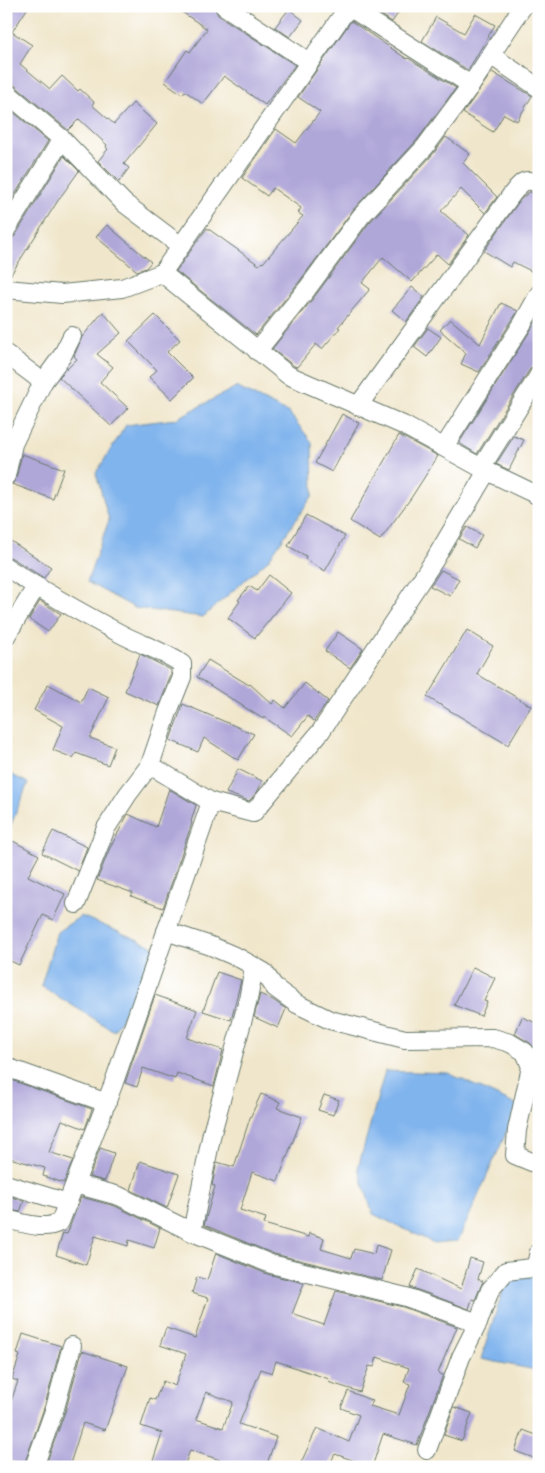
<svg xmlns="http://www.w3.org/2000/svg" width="545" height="1473" font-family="'IM FELL Double Pica',serif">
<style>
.water{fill:#80b4ed;stroke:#507890}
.building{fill:#b0a7d9;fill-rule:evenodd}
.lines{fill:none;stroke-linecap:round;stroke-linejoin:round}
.minor-casing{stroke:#687869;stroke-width:20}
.minor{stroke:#fff;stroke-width:18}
</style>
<rect width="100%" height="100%" fill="#fff"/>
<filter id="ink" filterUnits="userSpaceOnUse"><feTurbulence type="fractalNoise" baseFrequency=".02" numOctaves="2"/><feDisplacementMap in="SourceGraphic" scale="10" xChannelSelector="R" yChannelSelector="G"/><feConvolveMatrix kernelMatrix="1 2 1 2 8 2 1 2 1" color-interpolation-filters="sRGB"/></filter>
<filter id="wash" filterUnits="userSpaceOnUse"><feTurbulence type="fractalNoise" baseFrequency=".0096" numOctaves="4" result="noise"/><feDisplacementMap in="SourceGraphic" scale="20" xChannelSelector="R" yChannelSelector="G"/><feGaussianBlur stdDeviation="1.12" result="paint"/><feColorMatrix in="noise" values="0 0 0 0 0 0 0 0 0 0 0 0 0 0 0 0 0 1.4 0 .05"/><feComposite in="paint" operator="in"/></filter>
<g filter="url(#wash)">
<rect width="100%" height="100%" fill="#f0e6cb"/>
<!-- water -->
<g class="water">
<path d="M236 387 289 413 312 442 313 495 269 559 203 617 135 608 87 582 109 520 96 473 126 425 176 419Z"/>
<path d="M6 772 28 783 6 837Z"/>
<path d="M81 916 162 950 114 1031 41 986 57 932Z"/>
<path d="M385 1071 448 1073 518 1106 458 1241 434 1243 373 1214 358 1168Z"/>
<path d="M524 1274 539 1281V1361L536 1370 481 1359 504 1287Z"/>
</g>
<g id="blocks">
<!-- building -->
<g class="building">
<path d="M6 6H29L12 32 32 45 20 64 50 89 62 76 78 91 80 89 94 102 92 105 114 124 133 103 157 124 124 164 129 168 119 182 98 161 108 149 106 147 107 145 79 119 68 130 13 84 6 82Z"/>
<path d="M173 6H214L218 15 295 65 265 105 224 76 203 104 185 91 182 94 165 82 187 50 190 52 207 29Z"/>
<path d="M368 6H403L392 22Z"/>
<path d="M289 9 303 20 290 37 275 27Z"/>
<path d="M475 14 495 25 468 70 422 41 436 17 464 33Z"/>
<path d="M351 21 407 59 408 58 456 88 417 140 353 210 299 282 256 335 176 271 207 228 259 265 262 262 263 263 303 216 298 213 301 208 273 188 267 196 242 178 276 129 296 143 320 112 298 97Z"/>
<path d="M492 72 532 96 517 121 504 114 493 132 463 113Z"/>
<path d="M6 106 48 141 6 209Z"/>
<path d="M446 137 470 154 463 163 497 197 485 213 461 189 441 211 469 235 448 264 437 254 412 282 383 257 362 283 370 289 338 327 340 328 322 349 316 344 297 367 294 366 272 349 315 296 369 223 433 154Z"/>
<path d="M64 156 79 171 59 199 8 279 6 278V241L11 239 15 236Z"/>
<path d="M529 192 539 193V275L513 262 510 267 484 251 520 200Z"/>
<path d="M107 225 151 262 146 268 137 271 96 237Z"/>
<path d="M412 287 424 297 406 322 392 310Z"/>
<path d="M501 303 518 311 479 372 461 364 466 353 440 330 450 319 480 344Z"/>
<path d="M103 312 121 333 97 354 113 367 100 382 128 408 111 426 59 377 77 359 74 356 82 337Z"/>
<path d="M155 315 180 340 167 352 193 378 172 399 149 377 157 370 128 341Z"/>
<path d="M537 320 539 321V364L534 366 530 369 477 454 459 443Z"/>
<path d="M428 328 441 337 427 357 414 347Z"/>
<path d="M342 414 359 423 332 472 315 463Z"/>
<path d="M399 435 438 456 411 498 380 540 350 521Z"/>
<path d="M514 436 524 440 509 470 496 464Z"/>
<path d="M22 454 64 469 53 499 12 484 16 478Z"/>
<path d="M306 515 345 536 325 571 305 559 306 556 288 546Z"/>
<path d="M467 527 482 535 475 548 459 539Z"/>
<path d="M6 538 51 567 44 578 12 558 6 556Z"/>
<path d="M441 570 459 579 450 596 430 586Z"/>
<path d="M269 575 291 593 255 638 228 618 240 601 238 600 249 586 257 591Z"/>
<path d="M40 601 61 614 48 632 29 619Z"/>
<path d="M467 630 493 646 477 674 531 706 508 745 427 697Z"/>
<path d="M338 632 363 649 350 668 325 651Z"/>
<path d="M140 654 171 670V675L159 706 125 691Z"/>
<path d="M208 660 249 685 250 684 272 704 275 700 285 708 305 683 328 701 314 721 308 716 292 736 264 717 263 719 197 677Z"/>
<path d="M48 684 81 702 88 687 109 697 90 738 115 747 108 765 76 753 73 758 53 750 63 726 34 710Z"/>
<path d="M183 704 254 734 238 760 204 738 198 752 170 740Z"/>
<path d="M238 769 262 781 258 791 249 801 226 793Z"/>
<path d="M169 789 196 805 191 822 192 823 163 908 131 896 133 893 97 880 110 848 128 814 156 827Z"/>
<path d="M53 831 87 847 78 871 42 853Z"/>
<path d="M13 841 39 855 28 876 65 894 53 920 43 915 19 965 6 959V854Z"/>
<path d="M473 967 495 978 484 1001 487 1002 481 1016 454 1005Z"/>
<path d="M217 972 241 980 231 1020 203 1011Z"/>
<path d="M260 994 273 1000 286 1009 278 1028 254 1017Z"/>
<path d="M155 995 197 1010 187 1038 223 1050 214 1086 177 1073 175 1079 143 1068 137 1087 125 1083Z"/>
<path d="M522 1017 539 1024V1037L534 1047 530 1043 515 1034Z"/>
<path d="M6 1078 92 1109 85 1129 62 1120 49 1152 73 1160 64 1183 43 1176 45 1168 6 1157Z"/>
<path d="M261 1094 280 1102 277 1108 302 1117 278 1181 252 1172 240 1210 266 1218 264 1224 308 1237 309 1233 324 1238 321 1249 351 1258 354 1249 374 1254 376 1245 391 1250 382 1280 274 1254 204 1225 215 1186 212 1185 217 1162 234 1167 250 1118Z"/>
<path d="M324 1095 339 1100 333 1115 318 1110Z"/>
<path d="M100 1148 114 1153 105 1181 89 1177Z"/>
<path d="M140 1161 179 1174 167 1208 131 1190Z"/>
<path d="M6 1195 24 1201 20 1212 6 1209Z"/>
<path d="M81 1197 115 1206 160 1228 154 1248 129 1240 128 1246 95 1236 86 1265 56 1255 63 1233 67 1234Z"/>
<path d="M216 1253 267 1274 304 1283 292 1314 324 1325 336 1291 403 1307 457 1327 438 1373 443 1375 417 1445 383 1434 372 1467 335 1454 328 1467H299L317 1428 349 1442 359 1415 341 1408 348 1391 373 1401 370 1406 399 1415 410 1384 404 1382 409 1368 377 1357 374 1367 369 1366 360 1392 328 1382 329 1379 276 1361 272 1373 261 1369 239 1424 276 1437 266 1467H224L226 1462 190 1450 184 1467H151L162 1433 141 1426 150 1398 155 1400 163 1381 175 1386 186 1354 160 1345 166 1328 195 1338 208 1298 192 1293 197 1277 207 1280ZM206 1392 233 1402 223 1428 196 1419Z"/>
<path d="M470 1258 483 1262 478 1279 483 1281 475 1300 472 1299 469 1309 410 1287 418 1269 461 1289Z"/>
<path d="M23 1334 61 1346 45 1405 24 1465 6 1460V1441L10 1430 6 1429V1416L18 1381 12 1379 20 1355 17 1354Z"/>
<path d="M82 1351 128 1366 105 1430 83 1423 69 1467H45L65 1412Z"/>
<path d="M454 1407 472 1413 462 1441 444 1435Z"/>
<path d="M523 1430 539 1436V1460L515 1451Z"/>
</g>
</g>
</g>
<g filter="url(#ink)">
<use href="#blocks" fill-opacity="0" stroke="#687869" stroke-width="1"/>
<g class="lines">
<!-- minor casing -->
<g class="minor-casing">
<g id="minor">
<path d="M224 6 309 62"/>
<path d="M349 7 471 85"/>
<path d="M492 56 539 88"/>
<path d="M6 92 62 139 124 203 181 246"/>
<path d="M6 230 62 139"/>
<path d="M162 273 349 6"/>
<path d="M6 289 62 294 122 288 162 273 288 375 403 425 487 471 539 496"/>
<path d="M257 351 307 289 361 216 425 147 471 85 523 6"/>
<path d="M6 354 43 382"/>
<path d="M358 406 512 194C522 182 523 178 539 183"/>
<path d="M444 447 523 323 539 294"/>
<path d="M481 468 539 375"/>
<path d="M6 476 13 444 43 382 62 356 72 336"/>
<path d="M6 567C44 592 83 614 123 635 142 645 164 651 182 664V677L168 712 150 765 128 794 106 828 76 904"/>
<path d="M6 636 36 587"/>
<path d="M150 765 211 802"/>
<path d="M166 931 211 946 239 958 264 972 275 988 297 1004 330 1020 405 1039 493 1038 510 1043 525 1052 531 1067 517 1130 515 1155 539 1165"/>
<path d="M6 1067 107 1103"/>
<path d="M6 1184 68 1203"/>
<path d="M75 1184 119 1196 192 1232 271 1264 406 1297 478 1323 490 1290 506 1271 532 1268 539 1271"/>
<path d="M6 1219C24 1223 44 1231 60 1222L113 1085 211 802 253 813 321 731 435 559 487 471"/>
<path d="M192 1232 212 1133 248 1000 254 967"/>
<path d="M535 1269 539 1252"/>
<path d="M427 1450 461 1357 478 1323"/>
<path d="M34 1467 55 1408 72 1346"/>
</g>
</g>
<!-- minor -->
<use href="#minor" class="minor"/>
</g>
</g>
<!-- margin -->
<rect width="545" height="1473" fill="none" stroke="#fff" stroke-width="25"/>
</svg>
